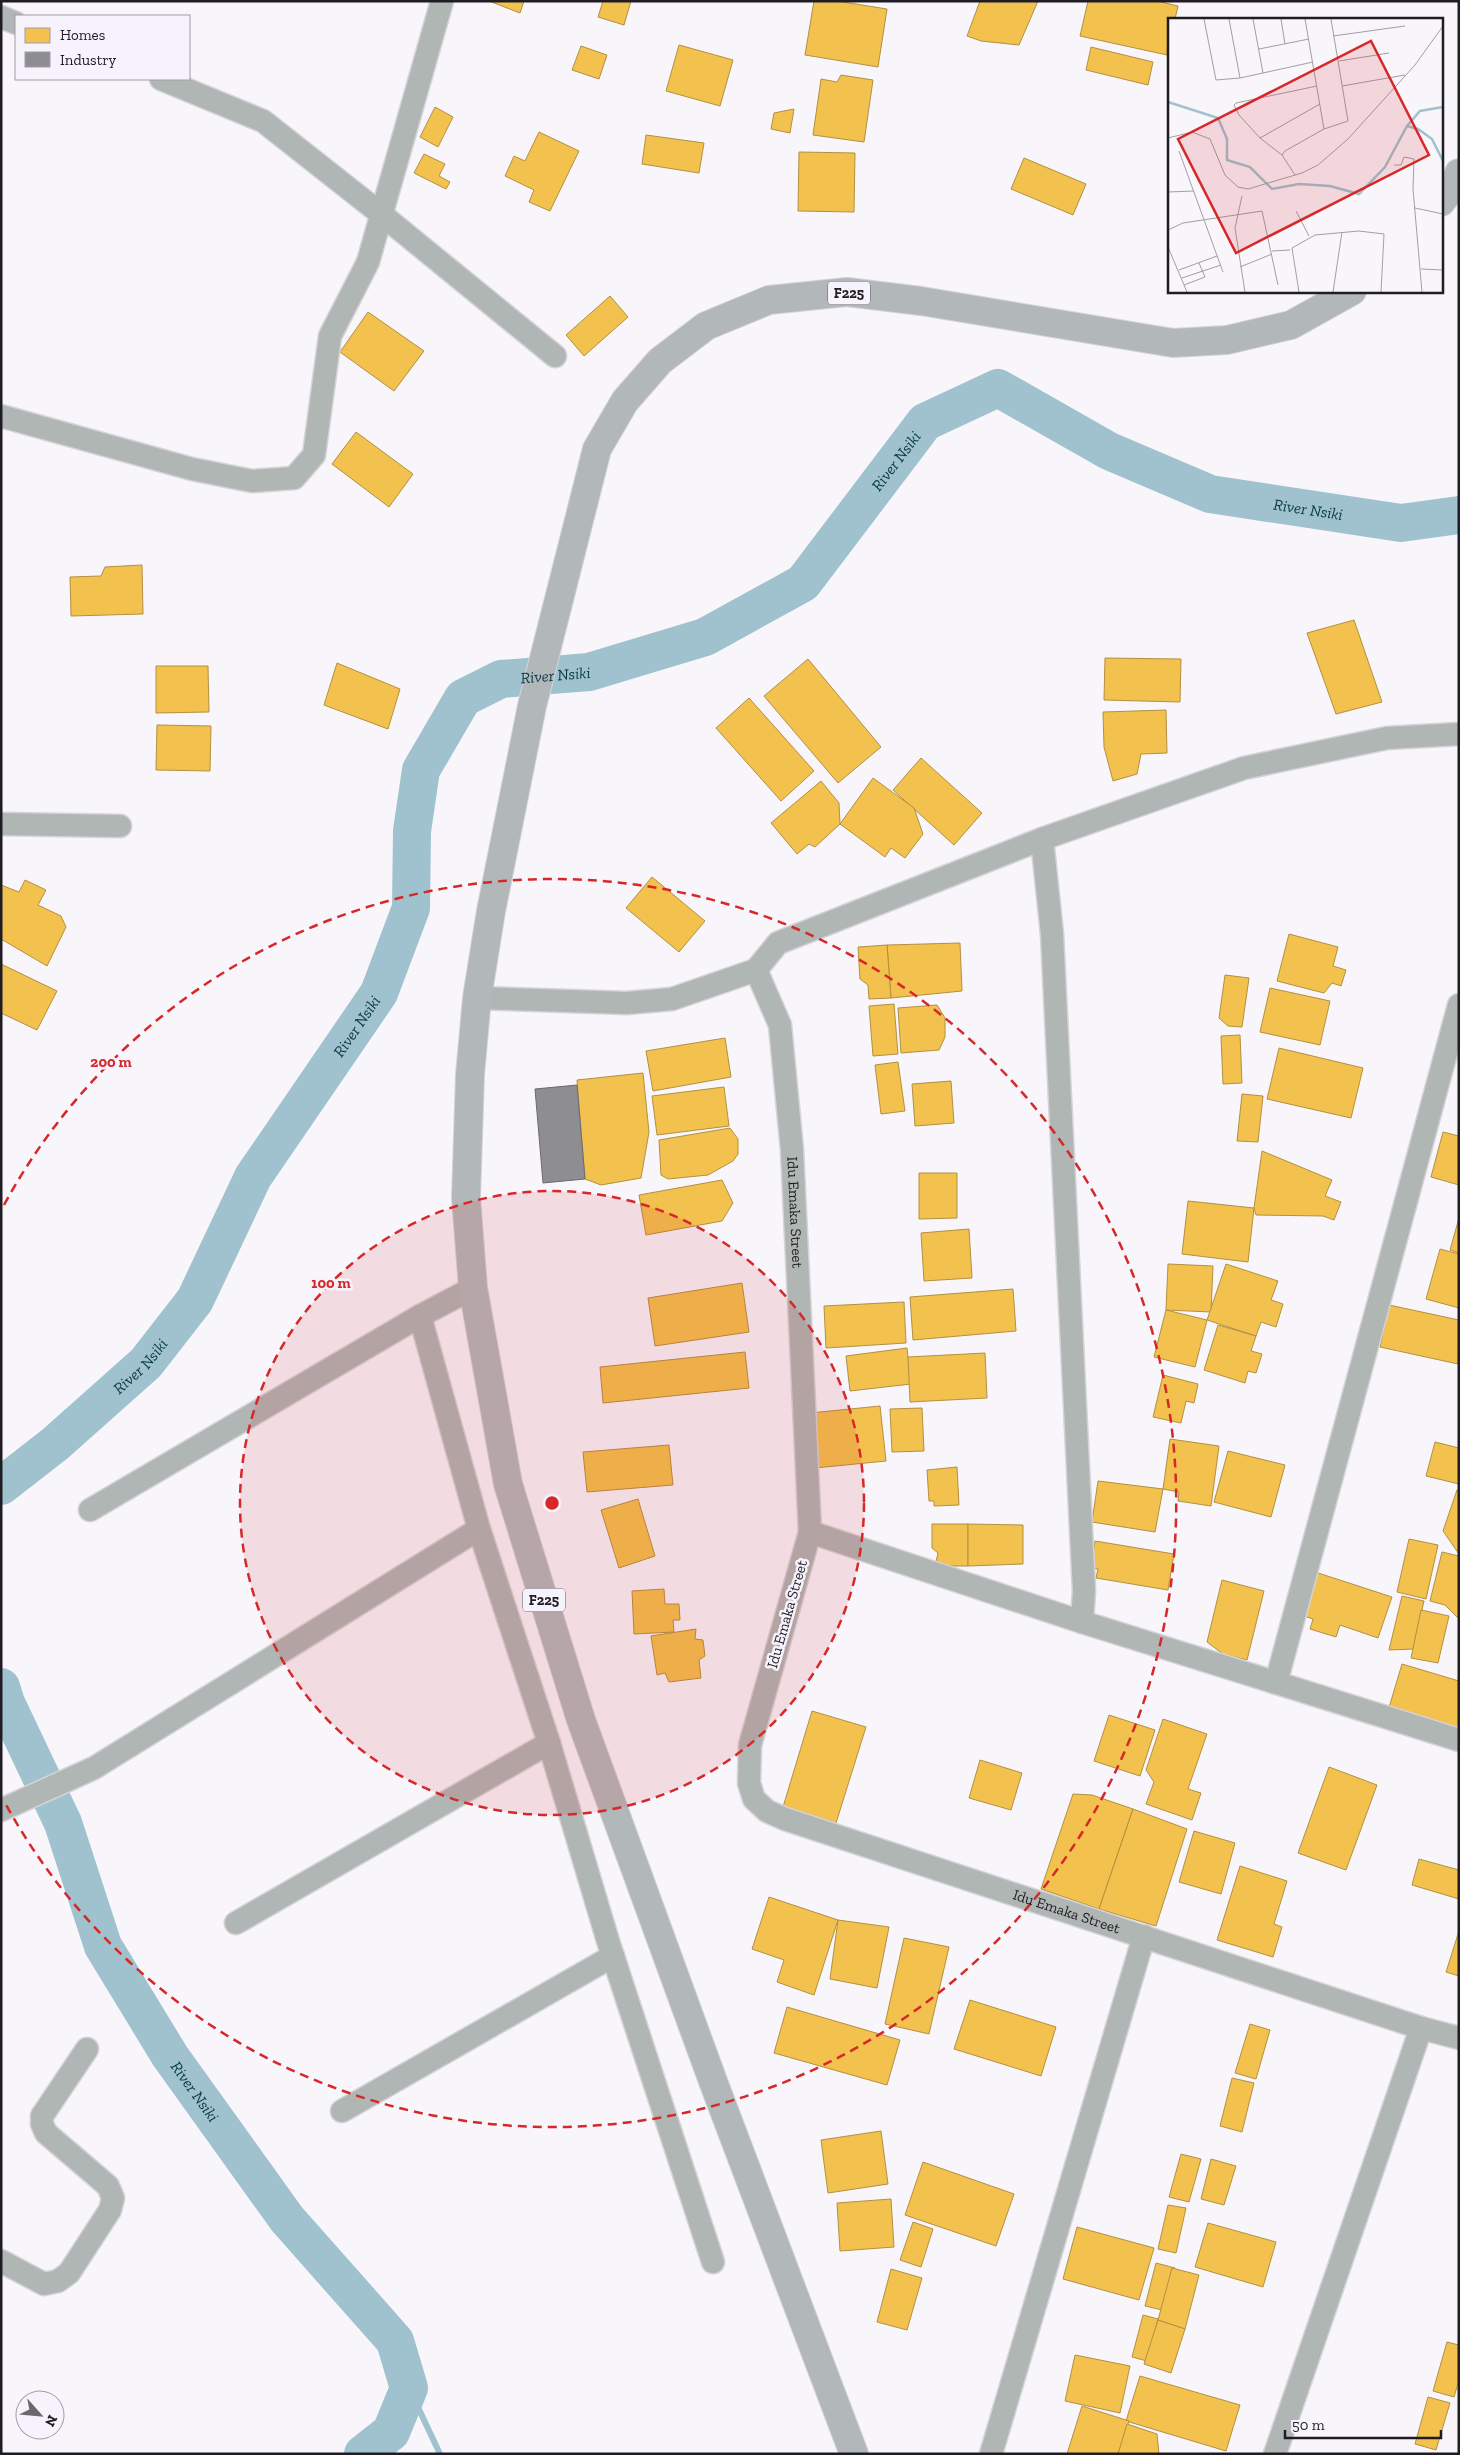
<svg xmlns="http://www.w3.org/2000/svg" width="1460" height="2455" font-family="'Zilla Slab',serif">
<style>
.homes{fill:#f2c14e;stroke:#b39041}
.industry{fill:#8d8d92;stroke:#6c6b71}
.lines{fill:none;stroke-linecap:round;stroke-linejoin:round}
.stream{stroke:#9fc2ce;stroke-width:6}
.river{stroke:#9fc2ce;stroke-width:38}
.minor-casing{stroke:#d5d3d8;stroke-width:25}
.major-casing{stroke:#d5d3d8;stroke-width:30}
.minor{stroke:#afb6b4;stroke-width:22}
.major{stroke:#b2b8b9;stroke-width:28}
.ring{fill:none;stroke:#d62828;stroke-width:2.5;stroke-dasharray:9 6}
.labels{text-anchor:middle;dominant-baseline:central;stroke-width:5;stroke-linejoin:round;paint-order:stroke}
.shield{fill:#f7f3fd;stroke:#605d64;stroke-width:1}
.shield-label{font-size:14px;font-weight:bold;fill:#1f1d23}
.street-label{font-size:15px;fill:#1f1d23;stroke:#f7f3fd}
.water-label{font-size:16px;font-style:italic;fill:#093945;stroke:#f7f3fd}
.inset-river{fill:none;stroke:#9fc2ce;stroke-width:2.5}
.inset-road{fill:none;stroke:#a19fa5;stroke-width:1}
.view{fill:#d62828;fill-opacity:0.15;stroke:#d62828;stroke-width:2.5}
.inset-edge{fill:none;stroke:#1f1d23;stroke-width:2.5}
.centre{fill:#d62828;stroke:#f7f3fd;stroke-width:2.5}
.ring-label{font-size:15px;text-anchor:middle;font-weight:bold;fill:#d62828;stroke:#f7f3fd;stroke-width:5;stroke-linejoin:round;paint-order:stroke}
</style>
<rect width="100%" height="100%" fill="#f8f5fb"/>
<!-- homes -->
<g class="homes">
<path d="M489 1H524L520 13Z"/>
<path d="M603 1H631L624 25 598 17Z"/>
<path d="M814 1H837L887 9 878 67 805 55Z"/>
<path d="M980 1H1038L1019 45 981 41 967 36Z"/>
<path d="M1088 1H1157L1178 6 1175 19H1169L1167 55 1080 36Z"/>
<path d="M679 45 733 60 720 106 666 91Z"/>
<path d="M581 46 607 55 599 79 572 70Z"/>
<path d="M1091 47 1153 62 1148 85 1086 70Z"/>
<path d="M841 75 873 80 864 142 813 135 821 79 837 82Z"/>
<path d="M435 107 453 117 438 147 420 137Z"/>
<path d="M794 109 790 133 771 129 774 113Z"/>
<path d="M539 132 579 151 550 211 529 202 534 190 505 176 514 156 525 161Z"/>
<path d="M646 135 704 143 699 173 642 164Z"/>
<path d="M799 152 855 153 854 212 798 211Z"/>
<path d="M424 154 445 164 439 176 450 182 446 189 414 173Z"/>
<path d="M1024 158 1086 184 1073 215 1011 189Z"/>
<path d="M610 296 628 317 584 356 566 335Z"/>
<path d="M368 312 424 351 394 391 340 352Z"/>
<path d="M356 432 413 474 389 507 332 464Z"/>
<path d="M142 565 143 614 71 616 70 577 101 576 105 567Z"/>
<path d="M1354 620 1382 702 1336 714 1307 633Z"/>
<path d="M1105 658 1181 659 1180 702 1104 700Z"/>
<path d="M808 659 881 747 838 783 764 696Z"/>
<path d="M337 663 400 689 388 729 324 705Z"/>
<path d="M156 666H208L209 712 156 713Z"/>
<path d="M749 698 814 771 781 801 716 728Z"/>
<path d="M1166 710 1167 753 1141 754 1137 774 1113 781 1104 747 1103 712Z"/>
<path d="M157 725 211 726 210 771 156 770Z"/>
<path d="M921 758 982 813 954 845 893 790Z"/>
<path d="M873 778 914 808 923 834 905 858 891 848 885 857 840 824Z"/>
<path d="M821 781 839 803 840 824 815 847 809 844 797 854 771 823Z"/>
<path d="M652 877 705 921 679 952 626 908Z"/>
<path d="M25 880 46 890 38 905 61 916 66 927 47 966 1 939V885L19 892Z"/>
<path d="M1289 934 1338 947 1333 966 1346 970 1341 986 1332 983 1324 993 1277 981Z"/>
<path d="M960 943 962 991 891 998 887 945Z"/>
<path d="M887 945 891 998 869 999 868 985 860 979 858 947Z"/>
<path d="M1 964 57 991 37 1030 1 1013Z"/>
<path d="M1225 975 1249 978 1242 1027 1228 1026 1219 1018Z"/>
<path d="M1270 988 1330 1001 1320 1045 1260 1032Z"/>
<path d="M894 1004 898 1054 873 1056 869 1006Z"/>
<path d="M937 1005 945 1018V1037L939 1050 901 1053 898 1008Z"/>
<path d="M1240 1035 1242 1083 1223 1084 1221 1036Z"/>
<path d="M725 1038 731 1077 653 1091 646 1051Z"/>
<path d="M1279 1048 1363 1068 1351 1118 1267 1099Z"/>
<path d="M898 1062 905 1111 881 1114 875 1065Z"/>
<path d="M643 1073 649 1132 641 1178 601 1185 585 1179 577 1080Z"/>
<path d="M951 1081 954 1123 915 1126 912 1084Z"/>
<path d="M724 1087 729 1126 657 1135 652 1096Z"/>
<path d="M1242 1094 1263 1096 1258 1142 1237 1141Z"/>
<path d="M730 1128 738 1139V1154L733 1161 708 1175 668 1179 661 1175 659 1140Z"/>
<path d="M1443 1132 1459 1136V1185L1431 1177Z"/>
<path d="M1262 1151 1332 1180 1325 1196 1341 1202 1334 1220 1323 1216 1256 1215 1254 1208Z"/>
<path d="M919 1173H957V1218L919 1219Z"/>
<path d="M722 1180 733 1203 722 1221 646 1235 639 1195Z"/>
<path d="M1188 1201 1254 1208 1248 1262 1182 1254Z"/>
<path d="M1459 1218V1253L1450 1250Z"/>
<path d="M969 1229 972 1278 924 1281 921 1233Z"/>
<path d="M1440 1249 1459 1254V1308L1426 1299Z"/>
<path d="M1168 1264 1213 1266 1211 1312 1166 1310Z"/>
<path d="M1226 1264 1278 1281 1271 1300 1283 1304 1276 1327 1261 1322 1256 1336 1207 1320Z"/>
<path d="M742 1283 749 1332 655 1346 648 1298Z"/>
<path d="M1013 1289 1016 1331 913 1340 910 1297Z"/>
<path d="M904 1302 906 1343 826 1348 824 1306Z"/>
<path d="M1389 1305 1459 1320 1458 1364 1380 1347Z"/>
<path d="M1166 1310 1207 1320 1195 1367 1154 1357Z"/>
<path d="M1218 1325 1256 1336 1251 1351 1262 1354 1256 1373 1248 1371 1245 1383 1204 1370Z"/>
<path d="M907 1348 911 1384 850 1391 846 1356Z"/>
<path d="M745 1352 749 1388 603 1403 600 1367Z"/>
<path d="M985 1353 987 1398 910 1402 908 1357Z"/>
<path d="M1163 1375 1198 1384 1194 1403 1186 1401 1181 1423 1153 1417Z"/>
<path d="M880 1406 886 1461 815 1468 810 1413Z"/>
<path d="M922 1408 924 1451 892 1452 890 1409Z"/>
<path d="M1170 1439 1219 1446 1211 1506 1178 1501 1179 1492 1163 1489Z"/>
<path d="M1435 1442 1459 1448V1484L1426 1476Z"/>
<path d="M669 1445 673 1485 587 1492 583 1452Z"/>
<path d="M1228 1451 1285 1465 1271 1517 1214 1502Z"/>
<path d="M957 1467 959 1505 934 1506V1501H929L927 1470Z"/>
<path d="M1098 1481 1163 1489 1155 1532 1092 1522Z"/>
<path d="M1457 1490 1459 1491V1554L1443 1531Z"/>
<path d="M638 1499 655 1556 619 1568 601 1510Z"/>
<path d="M932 1524H968V1566H935L938 1553 932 1548Z"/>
<path d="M968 1524 1023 1525V1564L968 1566Z"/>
<path d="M1409 1539 1438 1545 1426 1599 1397 1592Z"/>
<path d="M1095 1541 1174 1554 1168 1590 1096 1578 1098 1569 1091 1568Z"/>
<path d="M1442 1552 1459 1556V1619L1445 1605 1430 1601Z"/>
<path d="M1312 1571 1392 1597 1378 1638 1340 1625 1336 1637 1310 1629 1313 1619 1298 1614Z"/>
<path d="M1222 1580 1264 1591 1247 1660 1223 1654 1207 1642Z"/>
<path d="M664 1589 665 1604H679L680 1620H673L674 1632 634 1634 632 1591Z"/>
<path d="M1402 1596 1424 1601 1413 1649 1389 1650Z"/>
<path d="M1421 1610 1449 1616 1438 1663 1411 1658Z"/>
<path d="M696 1629 695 1639 703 1640 705 1656 699 1660 701 1678 669 1682 665 1673 657 1675 651 1636Z"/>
<path d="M1402 1664 1459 1681V1733L1388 1711Z"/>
<path d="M812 1711 866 1727 836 1823 783 1807Z"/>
<path d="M1109 1715 1155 1730 1140 1776 1094 1761Z"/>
<path d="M1163 1719 1207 1734 1188 1789 1201 1793 1192 1820 1146 1804 1154 1782 1146 1770Z"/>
<path d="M980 1760 1022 1773 1011 1810 969 1798Z"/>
<path d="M1329 1767 1377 1785 1346 1870 1298 1853Z"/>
<path d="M1073 1794 1092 1795 1133 1809 1099 1909 1041 1889Z"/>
<path d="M1133 1809 1187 1829 1156 1926 1099 1909Z"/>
<path d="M1194 1831 1235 1843 1221 1894 1179 1882Z"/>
<path d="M1419 1859 1459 1870V1899L1412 1885Z"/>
<path d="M1240 1866 1287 1881 1274 1924 1282 1927 1273 1957 1217 1940Z"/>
<path d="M769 1897 838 1920 814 1995 777 1982 784 1960 752 1949Z"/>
<path d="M838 1920 889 1927 877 1988 830 1979Z"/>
<path d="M1459 1931V1976L1446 1972Z"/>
<path d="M904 1938 949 1947 929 2034 885 2024Z"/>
<path d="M970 2000 1056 2027 1041 2076 954 2049Z"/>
<path d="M787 2007 900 2040 887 2085 774 2053Z"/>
<path d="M1250 2024 1270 2030 1256 2079 1235 2073Z"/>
<path d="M1232 2078 1254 2083 1242 2132 1220 2126Z"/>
<path d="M881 2131 888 2184 828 2193 821 2140Z"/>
<path d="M1181 2154 1201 2159 1189 2202 1169 2197Z"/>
<path d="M1211 2159 1236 2166 1224 2205 1201 2199Z"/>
<path d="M923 2162 1014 2194 996 2246 905 2215Z"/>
<path d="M891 2199 894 2247 840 2251 837 2203Z"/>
<path d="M1168 2205 1186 2208 1176 2253 1158 2249Z"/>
<path d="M913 2222 933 2229 921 2267 900 2260Z"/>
<path d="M1208 2223 1276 2242 1263 2287 1195 2267Z"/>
<path d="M1077 2227 1154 2248 1139 2300 1063 2279Z"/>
<path d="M1156 2263 1175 2268 1162 2310 1145 2306Z"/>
<path d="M1172 2268 1199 2275 1185 2329 1158 2320Z"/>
<path d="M891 2269 922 2278 907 2330 877 2322Z"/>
<path d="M1143 2315 1158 2319 1147 2361 1132 2357Z"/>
<path d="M1158 2320 1185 2329 1171 2373 1144 2364Z"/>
<path d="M1447 2342 1459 2345V2380L1454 2397 1433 2391Z"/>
<path d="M1075 2355 1130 2366 1120 2413 1065 2401Z"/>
<path d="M1140 2376 1240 2405 1226 2451 1126 2421Z"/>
<path d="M1428 2397 1450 2403 1436 2450 1415 2444Z"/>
<path d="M1082 2406 1129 2421 1118 2454H1067Z"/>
<path d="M1127 2424 1157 2434 1159 2454H1118Z"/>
</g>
<!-- industry -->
<path class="industry" d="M577 1085 585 1179 543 1183 535 1089Z"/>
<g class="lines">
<!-- stream -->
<path class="stream" d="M409 2388 440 2454"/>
<!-- river -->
<g class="river">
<path id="s1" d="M1 1486 55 1444 146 1363 195 1300 253 1177 379 993 411 908 412 831 421 770 463 698 501 679 589 672 705 637 803 583 925 422 998 388 1109 451 1210 494 1401 523 1459 515"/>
<path id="s2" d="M1 1687 6 1703 63 1823 103 1946 170 2056 287 2219 395 2341 409 2388 391 2432 363 2454"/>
</g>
<!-- minor casing -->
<g class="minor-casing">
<g id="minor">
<path d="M1 17 16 23"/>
<path d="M161 79 263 121 381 214 555 356"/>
<path d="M1 416 192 469 252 481 294 478 314 455 330 336 368 262 442 1"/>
<path d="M1 824 120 826"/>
<path d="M1042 839 1244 768 1387 738 1459 734"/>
<path d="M756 970 778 943 1042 839 1052 934 1084 1591 1082 1622"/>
<path id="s3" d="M477 998 627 1003 672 999 756 970 780 1025 792 1150 810 1532 750 1745 749 1783 754 1799 767 1811 785 1819 1421 2028 1459 2038"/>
<path d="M420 1316 479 1529 549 1743 608 1941 713 2262"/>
<path d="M90 1510 420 1316 473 1288"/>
<path d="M810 1532 1082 1622 1459 1740"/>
<path d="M1276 1683 1459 1005"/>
<path d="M1 1810 94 1768 479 1529"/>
<path d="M236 1923 549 1743"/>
<path d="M342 2111 613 1956"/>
<path d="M1 2261 44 2284 58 2281 69 2273 110 2210 113 2198 108 2186 46 2133 42 2124V2116L87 2049"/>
<path d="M991 2454 1144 1936"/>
<path d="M1275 2454 1421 2028"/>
</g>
</g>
<!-- major casing -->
<g class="major-casing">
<g id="major">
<path d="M1441 202 1456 182 1459 173"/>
<path d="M854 2454 714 2084 581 1720 508 1484 473 1288 466 1198 470 1075 477 998 491 911 532 706 597 449 625 401 660 361 706 326 769 300 847 292 921 301 1173 343 1227 340 1291 325 1352 291"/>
</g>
</g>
<!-- minor -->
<use href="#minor" class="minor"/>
<!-- major -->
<use href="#major" class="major"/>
</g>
<!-- distance rings -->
<circle cx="552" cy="1503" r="312" fill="#d62828" fill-opacity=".12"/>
<g class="ring">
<circle cx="552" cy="1503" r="312"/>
<path d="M4 1205A624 624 0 1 1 4 1801"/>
</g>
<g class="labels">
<!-- shield labels -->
<g class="shield">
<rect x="828" y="281.5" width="42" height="23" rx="4"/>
<rect x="523" y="1588.5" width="42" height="23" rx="4"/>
</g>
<g class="shield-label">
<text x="849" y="293">F225</text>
<text x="544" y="1600">F225</text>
</g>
<!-- street labels -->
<g class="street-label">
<text stroke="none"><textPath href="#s3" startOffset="532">Idu Emaka Street</textPath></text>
<text transform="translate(787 1614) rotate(-74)">Idu Emaka Street</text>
<text stroke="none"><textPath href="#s3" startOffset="1462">Idu Emaka Street</textPath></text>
</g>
<!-- water labels -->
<g class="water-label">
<text stroke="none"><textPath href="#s1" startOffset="1459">River Nsiki</textPath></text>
<text stroke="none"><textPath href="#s1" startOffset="1925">River Nsiki</textPath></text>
<text stroke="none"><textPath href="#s1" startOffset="1039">River Nsiki</textPath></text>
<text stroke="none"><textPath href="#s1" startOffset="589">River Nsiki</textPath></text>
<text stroke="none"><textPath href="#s1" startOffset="184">River Nsiki</textPath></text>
<text stroke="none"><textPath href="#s2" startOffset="451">River Nsiki</textPath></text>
</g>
</g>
<!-- overview -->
<g transform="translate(1168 18)">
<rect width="275" height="275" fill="#f8f5fb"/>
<path class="inset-river" d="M0 84 50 100 59 121V142L82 149 104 171 131 166 162 168 191 176 217 149 239 108 250 111 264 121 275 143M239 108 252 93 275 89"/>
<path class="inset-road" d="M36 1 48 62 72 60M61 1 72 60 95 55M85 1 95 55 145 44M113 1 117 26M137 1 156 111M165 18 237 8M91 31 141 21M171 43 221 35M174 68 237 57M0 120 24 114 42 121 57 157 70 169 80 171 134 155 150 147 180 121 247 47 275 8M92 120 71 97 66 87 68 85 149 68M11 133 55 254M114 137 92 120 152 86M226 147H233L236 139 246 141 245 171 254 274M127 157 114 137 117 133 156 111 180 103 163 1M0 174 26 173M74 178 67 210 77 274M247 190 275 196M128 193 141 218M0 212 15 205 94 193 110 267M0 229 19 274M104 233 122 232M72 249 104 236M253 251 275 252M11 252 49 238M14 260 53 247M16 267 37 259 31 245M131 274 124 230 147 217 191 213 216 216 213 274M165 274 174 214"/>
<path class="view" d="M203 23 261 137 68 235 10 121Z"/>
<rect width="275" height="275" class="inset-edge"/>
</g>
<circle cx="552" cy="1503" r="8" class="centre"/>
<g class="ring-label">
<text x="111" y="1067">200 m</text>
<text x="331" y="1288">100 m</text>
</g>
<!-- border -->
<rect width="1460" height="2455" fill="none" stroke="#1f1d23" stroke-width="5"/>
<!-- legend -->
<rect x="15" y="15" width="175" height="65" fill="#f7f3fd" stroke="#a19da6"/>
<rect x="25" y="28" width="25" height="15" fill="#f2c14e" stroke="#a19da6"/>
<text x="60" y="40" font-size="15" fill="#1f1d23">Homes</text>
<rect x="25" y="52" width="25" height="15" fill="#8d8d92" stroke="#a19da6"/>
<text x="60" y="65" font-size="15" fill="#1f1d23">Industry</text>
<!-- north arrow -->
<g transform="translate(40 2415) rotate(117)"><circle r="24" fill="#f7f3fd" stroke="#a19da6"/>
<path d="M0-4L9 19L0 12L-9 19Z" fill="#6b696f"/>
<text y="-8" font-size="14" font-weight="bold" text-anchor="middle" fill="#1f1d23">N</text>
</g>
<!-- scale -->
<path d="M1285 2430v8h156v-8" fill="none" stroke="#1f1d23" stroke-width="2.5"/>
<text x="1292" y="2430" font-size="15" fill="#1f1d23" stroke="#f7f3fd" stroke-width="4" paint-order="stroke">50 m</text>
</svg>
